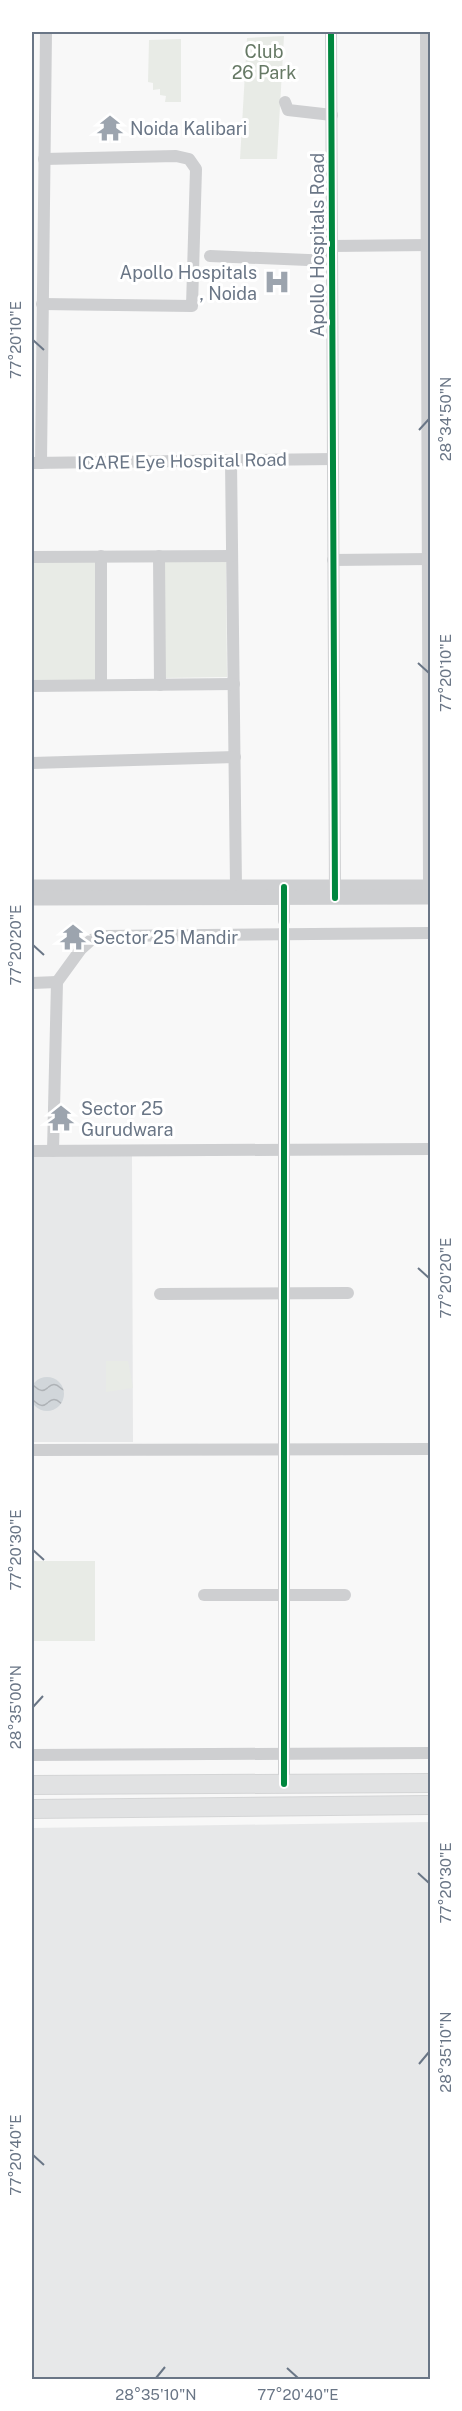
<svg xmlns="http://www.w3.org/2000/svg" width="462" height="2411" font-family="'Public Sans',sans-serif">
<style>
.built{fill:#e7e8e9}
.park{fill:#e8ebe6}
.water{fill:url(#water-waves)}
.lines{fill:none;stroke-linecap:round;stroke-linejoin:round}
.secondary-casing{stroke:#d4d5d6;stroke-width:20}
.minor{stroke:#cecfd1;stroke-width:12}
.tertiary{stroke:#cecfd1;stroke-width:15}
.secondary{stroke:#e1e2e3;stroke-width:18}
.cycleway-casing{stroke:#fff;stroke-width:10}
.cycleway{stroke:#00873e;stroke-width:6}
.ticks{fill:none;stroke:#6a7686;stroke-width:2}
.labels{text-anchor:middle;dominant-baseline:central;stroke-width:6;stroke-linejoin:round;paint-order:stroke}
.park-label{font-size:18px;fill:#667965;stroke:#fff}
.poi-label{font-size:18px;fill:#6a7686;stroke:#fff;text-anchor:start}
.street-label{font-size:18px;fill:#6a7686;stroke:#fff}
.neatline{fill:none;stroke:#6a7686;stroke-width:2}
.ticks-label{font-size:15px;text-anchor:middle;fill:#6a7686}
</style>
<defs>
<pattern id="water-waves" width="16" height="10" patternUnits="userSpaceOnUse" patternTransform="scale(1.5)"><rect width="16" height="10" fill="#d1d6da"/><path d="M0 5q4-4 8 0t8 0" fill="none" stroke="#aeb2b6"/></pattern>
</defs>
<rect width="100%" height="100%" fill="#f8f8f8"/>
<!-- built -->
<g class="built">
<path d="M32 1156H132L133 1442H32Z"/>
<path d="M430 1822V2379H32V1828Z"/>
</g>
<!-- park -->
<g class="park">
<path d="M284 36 277 159H240L247 38Z"/>
<path d="M181 39V102H165L166 96 160 95V89L153 90V83L148 82 149 40Z"/>
<path d="M95 561V680L32 681V562Z"/>
<path d="M165 562H226L227 677 165 678Z"/>
<path d="M106 1361H128L133 1388 106 1392Z"/>
<rect x="32" y="1561" width="63" height="80"/>
</g>
<!-- water -->
<circle class="water" cx="47" cy="1394" r="17"/>
<g class="lines">
<!-- secondary casing -->
<g class="secondary-casing">
<g id="secondary">
<path d="M32 1785 430 1783"/>
<path d="M32 1809 430 1805"/>
</g>
</g>
<!-- minor -->
<g class="minor">
<path d="M331 32 335 894"/>
<path d="M426 32 429 887"/>
<path d="M285 102 288 110 332 115"/>
<path d="M332 246 430 245"/>
<path d="M210 256 332 261"/>
<path d="M42 304 192 306 196 169 189 159 176 156 44 159"/>
<path d="M231 461 236 887"/>
<path d="M32 463 333 459"/>
<path d="M41 463 46 32"/>
<path d="M101 556V685"/>
<path d="M159 556 160 685"/>
<path d="M32 557 232 556"/>
<path d="M333 560 430 559"/>
<path d="M32 686 234 684"/>
<path d="M32 763 235 757"/>
<path d="M284 891V921"/>
<path d="M284 931V1784"/>
<path d="M32 983 57 982"/>
<path d="M32 1151 430 1149"/>
<path d="M53 1151 57 982 81 949 91 940 104 936 430 933"/>
<path d="M160 1294 348 1293"/>
<path d="M32 1450 430 1449"/>
<path d="M204 1595H345"/>
<path d="M32 1755 430 1753"/>
</g>
<!-- tertiary -->
<g class="tertiary">
<path d="M32 887H430"/>
<path d="M32 898 430 897"/>
</g>
<!-- secondary -->
<use href="#secondary" class="secondary"/>
<!-- cycleway casing -->
<g class="cycleway-casing">
<g id="cycleway">
<path d="M331 32 335 898"/>
<path d="M284 887V1784"/>
</g>
</g>
<!-- cycleway -->
<use href="#cycleway" class="cycleway"/>
</g>
<!-- ticks -->
<path class="ticks" d="M33 340 44 350M419 430 429 419M418 663 429 673M33 945 44 955M418 1268 429 1278M33 1550 44 1560M33 1707 43 1696M418 1873 429 1883M419 2064 429 2052M33 2155 44 2165M287 2368 298 2378M156 2378 165 2367"/>
<!-- icons -->
<defs>
<g id="temple-bare" transform="scale(2.07)"><path d="M0-6L5-2H3V0L6.5 2.5H4V6H1.5V3h-3V6H-4V2.5H-6.5L-3 0V-2H-5Z" fill="#9ca4ae" stroke="#fff" stroke-width="2.5" paint-order="stroke"/></g>
<g id="hospital-bare" transform="scale(2.07)"><path d="M-5-5h3v3.5h4V-5h3V5h-3V1.5h-4V5h-3Z" fill="#9ca4ae" stroke="#fff" stroke-width="2.5" paint-order="stroke"/></g>
</defs>
<g fill-rule="evenodd">
<use href="#temple-bare" x="110" y="128"/>
<use href="#hospital-bare" x="277" y="282"/>
<use href="#temple-bare" x="73" y="937"/>
<use href="#temple-bare" x="61" y="1118"/>
</g>
<g class="labels">
<!-- park labels -->
<g class="park-label">
<text x="264" y="51">Club<tspan x="264" dy="21">26 Park</tspan></text>
</g>
<!-- poi labels -->
<g class="poi-label">
<text x="130" y="128">Noida Kalibari</text>
<text x="257" y="272" text-anchor="end">Apollo Hospitals<tspan x="257" dy="21">, Noida</tspan></text>
<text x="93" y="937">Sector 25 Mandir</text>
<text x="81" y="1108">Sector 25<tspan x="81" dy="21">Gurudwara</tspan></text>
</g>
<!-- street labels -->
<g class="street-label">
<text transform="translate(317 245) rotate(-90)">Apollo Hospitals Road</text>
<text transform="translate(182 461) rotate(-1)">ICARE Eye Hospital Road</text>
</g>
</g>
<!-- border -->
<rect width="462" height="2411" fill="none" stroke="#ffffff" stroke-width="66"/>
<rect x="33" y="33" width="396" height="2345" class="neatline"/>
<g class="ticks-label">
<text transform="translate(16 340) rotate(-90)" y="5">77°20'10"E</text>
<text transform="translate(446 419) rotate(-90)" y="5">28°34'50"N</text>
<text transform="translate(446 673) rotate(-90)" y="5">77°20'10"E</text>
<text transform="translate(16 945) rotate(-90)" y="5">77°20'20"E</text>
<text transform="translate(446 1278) rotate(-90)" y="5">77°20'20"E</text>
<text transform="translate(16 1550) rotate(-90)" y="5">77°20'30"E</text>
<text transform="translate(16 1707) rotate(-90)" y="5">28°35'00"N</text>
<text transform="translate(446 1883) rotate(-90)" y="5">77°20'30"E</text>
<text transform="translate(446 2052) rotate(-90)" y="5">28°35'10"N</text>
<text transform="translate(16 2155) rotate(-90)" y="5">77°20'40"E</text>
<text x="156" y="2400">28°35'10"N</text>
<text x="298" y="2400">77°20'40"E</text>
</g>
</svg>
